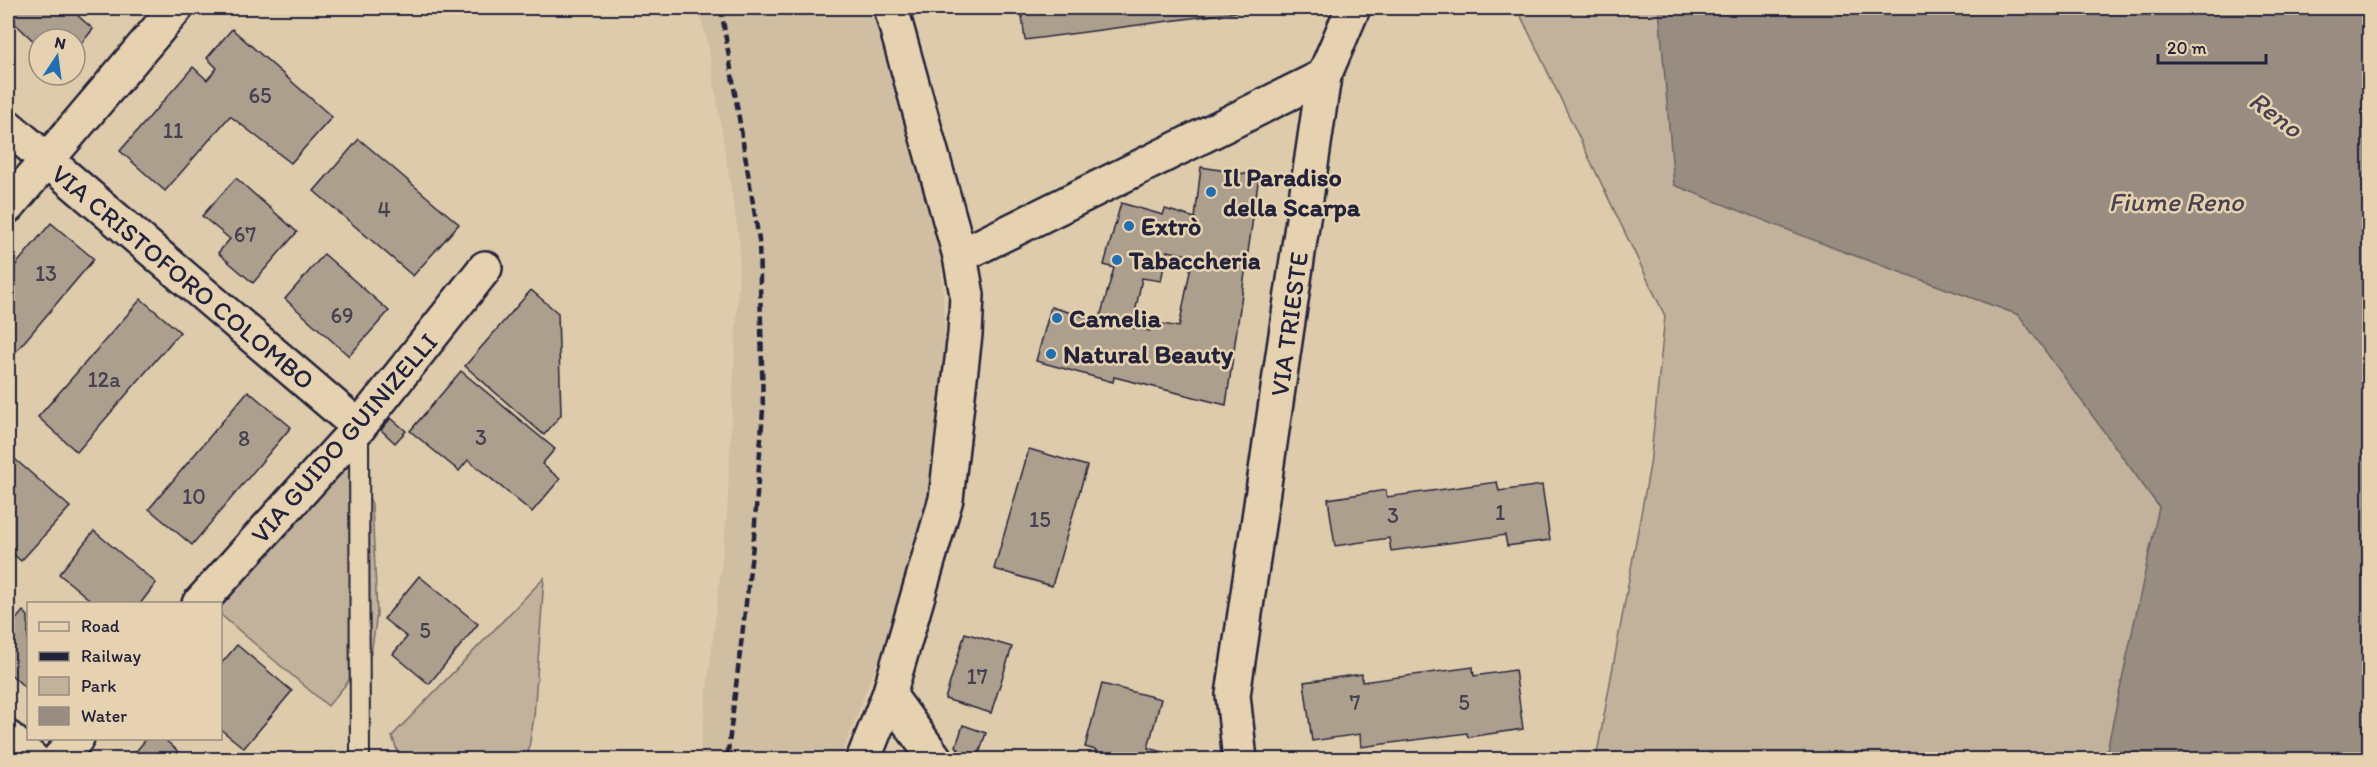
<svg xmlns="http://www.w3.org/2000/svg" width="2377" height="767" font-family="Itim,sans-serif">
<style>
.built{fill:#cfbea2}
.green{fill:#c2b29b;stroke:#726a6b;stroke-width:1.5}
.water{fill:#998d82;stroke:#696266;stroke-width:1.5}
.building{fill:#ad9f8e;stroke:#22223b;stroke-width:1.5;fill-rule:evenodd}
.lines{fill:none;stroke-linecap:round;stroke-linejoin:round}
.service-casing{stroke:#22223b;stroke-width:22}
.minor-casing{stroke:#22223b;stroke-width:38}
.service{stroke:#e6d2b0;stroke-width:18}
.minor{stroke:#e6d2b0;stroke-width:33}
.rail{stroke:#22223b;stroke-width:4.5;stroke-dasharray:9 4.5;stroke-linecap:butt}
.poi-dot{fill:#1f6fb2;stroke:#e6d2b0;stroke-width:2}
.labels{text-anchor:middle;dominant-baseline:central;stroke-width:5;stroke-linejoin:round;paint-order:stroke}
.number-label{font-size:22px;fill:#454150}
.poi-label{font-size:26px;font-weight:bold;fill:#22223b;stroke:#e6d2b0;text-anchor:start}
.street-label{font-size:26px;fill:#22223b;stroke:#e6d2b0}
.water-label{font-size:27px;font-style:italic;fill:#464250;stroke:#e6d2b0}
</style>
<rect width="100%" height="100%" fill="#decbab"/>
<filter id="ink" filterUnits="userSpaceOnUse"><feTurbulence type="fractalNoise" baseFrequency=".0167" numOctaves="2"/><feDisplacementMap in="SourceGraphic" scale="12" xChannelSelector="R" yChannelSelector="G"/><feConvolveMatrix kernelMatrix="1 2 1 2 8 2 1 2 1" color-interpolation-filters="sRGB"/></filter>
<g filter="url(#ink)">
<!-- built -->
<path class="built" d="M699 8H880L941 249 948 411 909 580 840 759 699 760 727 514 740 246 709 50Z"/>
<!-- green -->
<g class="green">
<path d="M1517 8H2369V759H1596L1650 465 1665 316Z"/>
<path d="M347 456 372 504 377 614 371 654 328 706 221 615 220 604Z"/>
<path d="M544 578 534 717 527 759H400L392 736Z"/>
</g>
<!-- water -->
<path class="water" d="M1659 8H2369V759H2105L2159 507 2019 315 1839 250 1674 185Z"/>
<!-- building -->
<g class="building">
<path d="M8 8H69L93 29 80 45 74 38 39 39V46L8 17Z"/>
<path d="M1021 8H1252V10L1025 40Z"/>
<path d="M232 29 332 117 291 163 230 116 165 191 120 151 193 67 207 80 217 68 207 58Z"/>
<path d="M359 139 459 224 413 276 314 191Z"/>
<path d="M1201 167 1259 176 1226 405 1114 377 1113 382 1036 361 1051 307 1099 321 1114 268 1104 265 1121 203 1163 215 1165 209 1195 218ZM1167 251 1193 256 1179 327 1152 322 1150 331 1132 328 1142 278 1161 281Z"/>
<path d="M236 178 297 232 253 283 218 253 230 239 202 216Z"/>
<path d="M51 223 94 259 8 361V274Z"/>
<path d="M324 254 389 311 349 356 285 299Z"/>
<path d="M531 290 558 313 561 415 544 435 465 366Z"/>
<path d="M141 299 180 332 77 452 38 417Z"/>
<path d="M461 371 555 449 542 464 560 479 532 512 468 460 459 471 410 431Z"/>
<path d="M248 391 291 427 192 545 149 509Z"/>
<path d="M391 418 406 431 395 443 381 430Z"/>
<path d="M1029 449 1087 466 1052 586 994 569Z"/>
<path d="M9 454 70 507 21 561 13 554 8 560V456Z"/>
<path d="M1497 482 1499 491 1542 485 1550 540 1507 546 1505 535 1391 551 1389 538 1335 546 1328 499 1386 490 1387 497Z"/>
<path d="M94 531 156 583 140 604H95L59 574Z"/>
<path d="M419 576 478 624 429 684 393 654 407 637 384 619Z"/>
<path d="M23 611 28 616V690L8 672V629Z"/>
<path d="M965 633 1012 647 991 713 945 699Z"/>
<path d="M237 645 292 691 244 748 220 729V665Z"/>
<path d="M1473 667 1474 676 1515 670 1523 729 1468 737 1467 733 1361 747 1360 734 1312 741 1304 682 1362 674V682Z"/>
<path d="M1102 684 1161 699 1148 748 1167 753 1165 760H1094L1096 750 1085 747Z"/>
<path d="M963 725 986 733 977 760H967L956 746Z"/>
<path d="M147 738H163L188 760H129Z"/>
</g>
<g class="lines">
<!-- service casing -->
<g class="service-casing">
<path id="service" d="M359 428 360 760"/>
</g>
<!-- minor casing -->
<g class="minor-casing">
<g id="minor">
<path d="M8 127 359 427"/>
<path d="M8 206 176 8"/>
<path d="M960 256 1324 76"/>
<path d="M199 604 359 427 485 268"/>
<path d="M889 695 936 760"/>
<path d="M8 738 33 760"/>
<path d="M58 760 77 738"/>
<path d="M863 760 889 695 946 499 965 334 967 295 960 256 891 8"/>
<path d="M1240 760 1233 695 1324 76 1353 8"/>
</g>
</g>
<!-- service -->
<use href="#service" class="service"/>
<!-- minor -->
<use href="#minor" class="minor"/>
<!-- rail -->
<path class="rail" d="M721 8 759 240 763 409 754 537 727 760"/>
</g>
</g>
<!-- markers -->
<g class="poi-dot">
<circle cx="1211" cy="192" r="6"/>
<circle cx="1129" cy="226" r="6"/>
<circle cx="1117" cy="260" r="6"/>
<circle cx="1057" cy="318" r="6"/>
<circle cx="1051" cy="354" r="6"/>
</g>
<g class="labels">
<!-- number labels -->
<g class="number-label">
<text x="260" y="95">65</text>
<text x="173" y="130">11</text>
<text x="384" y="209">4</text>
<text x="245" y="234">67</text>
<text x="46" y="273">13</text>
<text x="342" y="315">69</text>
<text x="104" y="379">12a</text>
<text x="481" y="437">3</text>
<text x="244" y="438">8</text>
<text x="194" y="496">10</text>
<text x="1500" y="512">1</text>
<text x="1393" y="515">3</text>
<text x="1040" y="519">15</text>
<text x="425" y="630">5</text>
<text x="977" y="676">17</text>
<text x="1355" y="702">7</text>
<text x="1464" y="702">5</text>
</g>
<!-- poi labels -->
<g class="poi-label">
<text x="1223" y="177">Il Paradiso<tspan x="1223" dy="30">della Scarpa</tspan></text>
<text x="1141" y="226">Extrò</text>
<text x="1129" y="260">Tabaccheria</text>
<text x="1069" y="318">Camelia</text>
<text x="1063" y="354">Natural Beauty</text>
</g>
<!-- street labels -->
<g class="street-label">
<text transform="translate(183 277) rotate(40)">VIA CRISTOFORO COLOMBO</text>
<text transform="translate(1289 324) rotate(-82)">VIA TRIESTE</text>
<text transform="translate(344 438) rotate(-49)">VIA GUIDO GUINIZELLI</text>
</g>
<!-- water labels -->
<g class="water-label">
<text transform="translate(2276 114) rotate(37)">Reno</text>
<text x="2176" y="201">Fiume Reno</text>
</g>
</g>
<!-- margin -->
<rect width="2377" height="767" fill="none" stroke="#e6d2b0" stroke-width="30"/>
<rect x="15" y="15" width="2347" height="737" fill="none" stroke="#22223b" stroke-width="2" filter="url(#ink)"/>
<!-- legend -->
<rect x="27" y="602" width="195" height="138" fill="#e6d2b0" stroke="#988c81" stroke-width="1.5"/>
<rect x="39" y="622" width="30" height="9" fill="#e6d2b0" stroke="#988c81" stroke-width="1.5"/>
<text x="81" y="632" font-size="18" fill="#22223b">Road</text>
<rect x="39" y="652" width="30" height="9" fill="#22223b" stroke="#988c81" stroke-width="1.5"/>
<text x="81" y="662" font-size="18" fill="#22223b">Railway</text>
<rect x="39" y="677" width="30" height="18" fill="#c2b29b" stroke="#988c81" stroke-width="1.5"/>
<text x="81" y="692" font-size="18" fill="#22223b">Park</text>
<rect x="39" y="707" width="30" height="18" fill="#998d82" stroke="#988c81" stroke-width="1.5"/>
<text x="81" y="722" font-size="18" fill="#22223b">Water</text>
<!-- north arrow -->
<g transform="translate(57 57) rotate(13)"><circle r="28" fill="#e6d2b0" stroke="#988c81" stroke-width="1.5"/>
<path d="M0-4.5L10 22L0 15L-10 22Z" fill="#1f6fb2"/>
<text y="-9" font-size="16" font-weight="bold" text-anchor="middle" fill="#22223b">N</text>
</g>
<!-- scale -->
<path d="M2158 54v9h108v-9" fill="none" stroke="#22223b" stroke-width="3"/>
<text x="2167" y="54" font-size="18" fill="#22223b" stroke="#e6d2b0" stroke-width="4.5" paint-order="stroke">20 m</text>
</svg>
